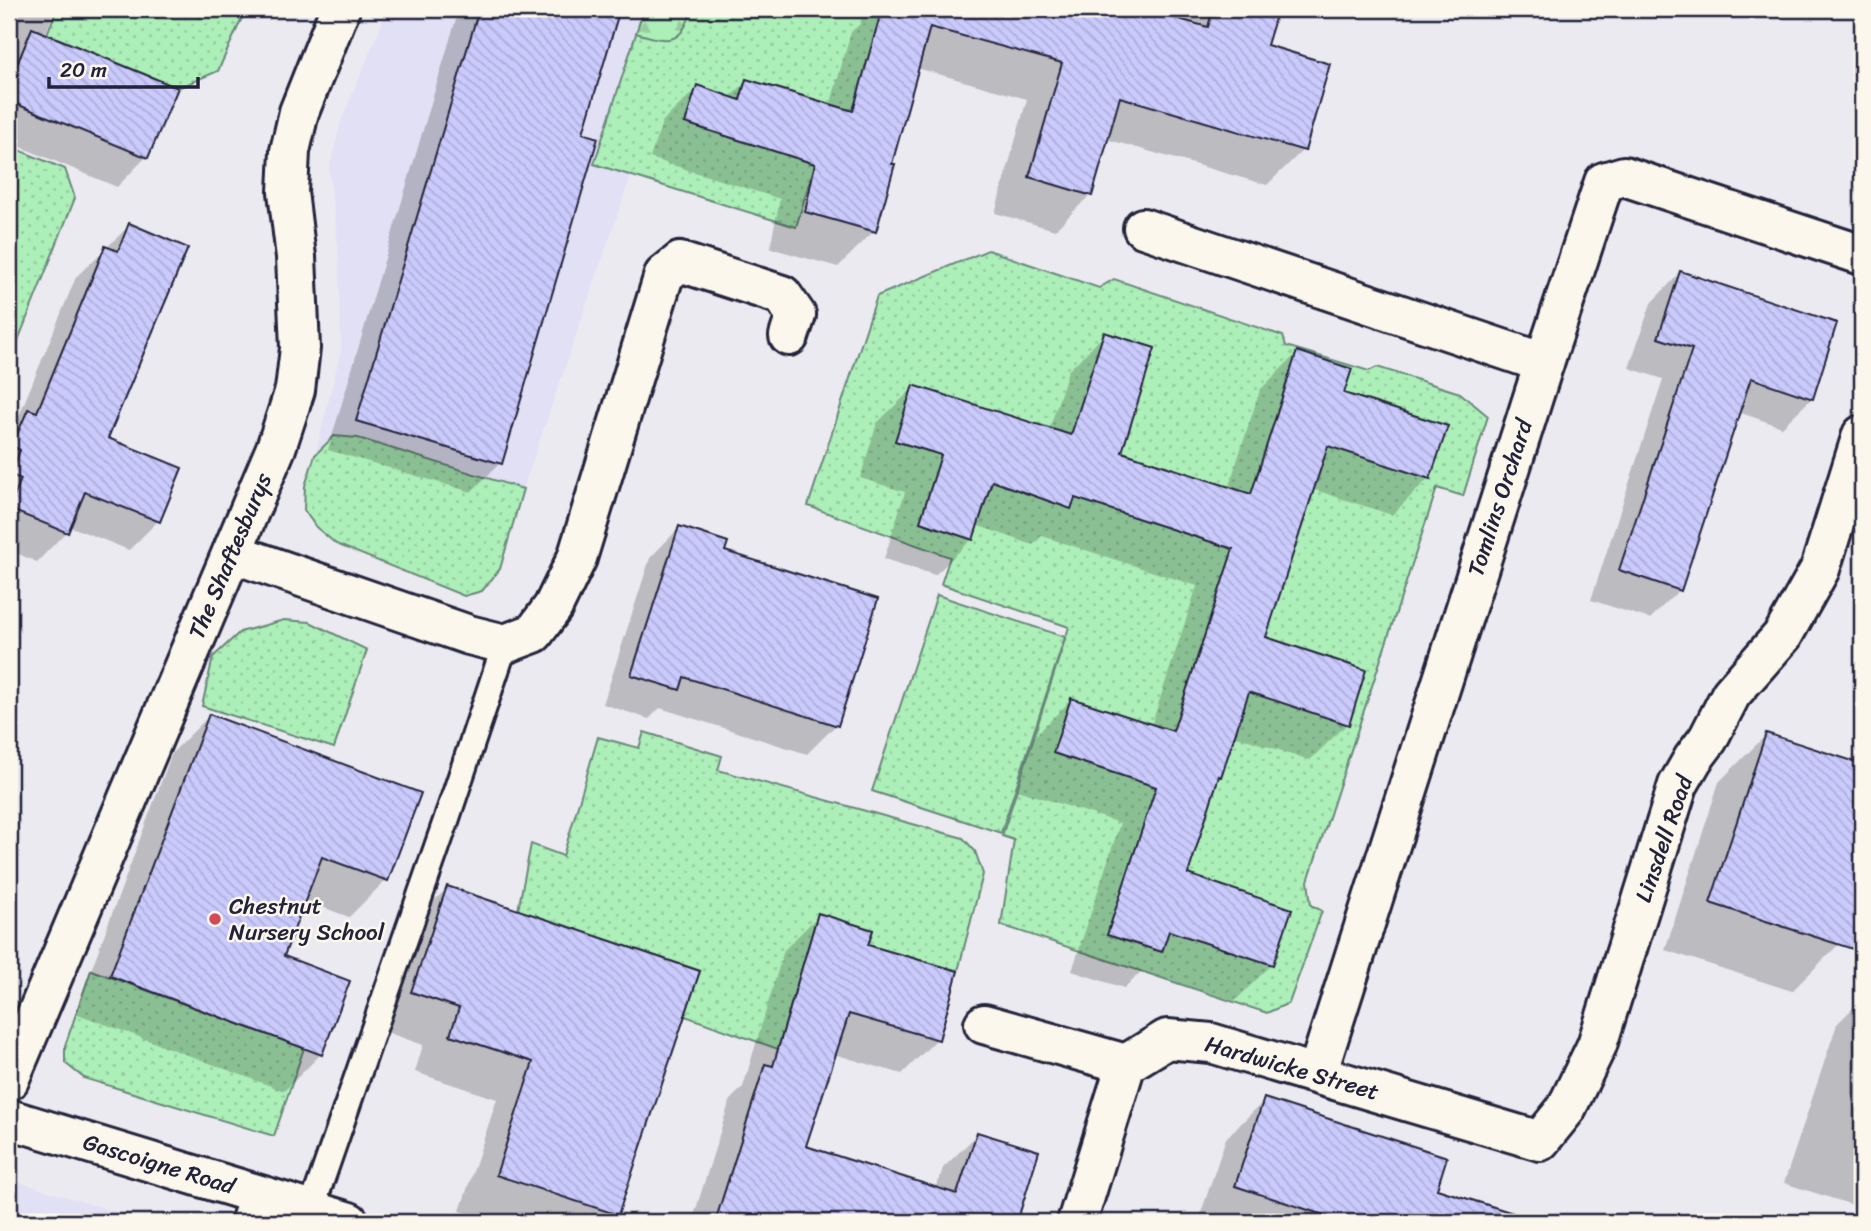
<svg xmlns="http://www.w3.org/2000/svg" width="1871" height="1231" font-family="Sriracha,sans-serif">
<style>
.built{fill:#e2e0f4}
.green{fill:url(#green-dots);stroke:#68887a;stroke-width:2}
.forest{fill:url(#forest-firs);stroke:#68887a;stroke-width:2}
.shadow{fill:#0003}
.building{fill:url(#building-back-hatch);stroke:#22223b;stroke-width:2}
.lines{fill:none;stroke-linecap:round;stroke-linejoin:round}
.lane-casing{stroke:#22223b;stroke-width:30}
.street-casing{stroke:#22223b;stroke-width:44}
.secondary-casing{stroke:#22223b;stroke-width:44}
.lane{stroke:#fbf7ec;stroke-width:24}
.street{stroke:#fbf7ec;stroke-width:38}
.secondary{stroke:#fbf7ec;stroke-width:38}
.poi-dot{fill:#d1495b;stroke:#fbf7ec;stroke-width:2.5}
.labels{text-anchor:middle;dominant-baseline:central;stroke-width:5;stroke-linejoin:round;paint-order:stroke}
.street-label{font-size:23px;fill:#22223b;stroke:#fbf7ec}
.poi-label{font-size:23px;fill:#22223b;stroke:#fbf7ec;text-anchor:start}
</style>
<defs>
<pattern id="green-dots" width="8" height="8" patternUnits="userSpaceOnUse" patternTransform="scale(1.75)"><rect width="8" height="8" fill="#adefb8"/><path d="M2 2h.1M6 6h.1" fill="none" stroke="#95cd9f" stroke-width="1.8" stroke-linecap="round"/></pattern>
<pattern id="forest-firs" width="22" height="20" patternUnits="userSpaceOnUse" patternTransform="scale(1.75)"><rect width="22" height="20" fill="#adefb8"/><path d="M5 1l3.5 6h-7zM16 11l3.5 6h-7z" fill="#95cd9f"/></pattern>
<pattern id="building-back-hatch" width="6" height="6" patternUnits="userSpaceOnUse" patternTransform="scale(1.75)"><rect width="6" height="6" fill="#cacafc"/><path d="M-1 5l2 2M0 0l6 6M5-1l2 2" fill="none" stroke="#adadd9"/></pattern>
</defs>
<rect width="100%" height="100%" fill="#eceaf1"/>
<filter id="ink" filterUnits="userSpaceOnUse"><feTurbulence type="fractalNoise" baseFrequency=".0143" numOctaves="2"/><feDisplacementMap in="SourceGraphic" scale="14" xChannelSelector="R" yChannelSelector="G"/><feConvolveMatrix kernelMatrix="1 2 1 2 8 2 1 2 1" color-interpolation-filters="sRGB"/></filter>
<g filter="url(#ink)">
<!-- built -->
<g class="built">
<path d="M388 9H644L594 164 631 176 523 489 358 438 334 436 315 455 341 350 338 244 329 170 341 121Z"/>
<path d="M9 1179 148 1222H9Z"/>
</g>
<!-- green -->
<g class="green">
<path d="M57 9H246L218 71 178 88 47 34Z"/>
<path d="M644 9H885L853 111 746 79 729 137 815 164 796 227 594 164Z"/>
<path d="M9 146 65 169 75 198 9 363Z"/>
<path d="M988 250 1099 288 1114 279 1283 336 1286 346 1369 371 1377 367 1460 393 1488 416 1463 496 1437 488 1308 881 1311 905 1322 911 1289 1003 1267 1013 1001 925 1014 840 1002 836 1069 627 941 584 950 557 808 506 877 296Z"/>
<path d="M334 436 358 438 523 489 500 569 482 591 464 596 336 544 316 527 304 510 305 486 315 455Z"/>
<path d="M937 595 1065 637 1001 833 872 791Z"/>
<path d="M284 620 310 622 367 650 334 748 202 706 213 657 240 632Z"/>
<path d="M644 732 722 756 718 770 963 838 975 851 983 874 958 971 868 946 873 930 818 914 778 1049 685 1016 700 971 518 910 531 844 563 856 598 737 639 748Z"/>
<path d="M91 970 304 1048 274 1136 84 1078 65 1063V1046Z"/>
</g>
<!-- forest -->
<path class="forest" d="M644 9H692C681 45 670 43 636 33Z"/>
<!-- shadow -->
<g class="shadow">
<path d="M9 9H55L45 35 175 89 146 157 117 187 9 142Z"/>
<path d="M459 9H618L580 134 500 463 471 492 328 450Z"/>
<path d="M864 9H1135L1184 23 1188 9H1276L1265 46 1303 150 1267 185 1106 139 1090 195 1055 230 995 213 1027 99 917 68 890 165 893 166 874 231 838 267 770 248 780 199 650 158 662 122 698 87 729 98 747 81 830 106 851 32 860 24Z"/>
<path d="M130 225 106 439 158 521 129 550 69 526 66 532 37 562 9 550V431L16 423 76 277Z"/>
<path d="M1680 273 1812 398 1782 427 1738 412 1679 590 1650 619 1591 600 1663 379 1629 368 1651 303Z"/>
<path d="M1105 334 1120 454 1228 489 1260 390 1297 353 1429 478 1392 515 1312 489 1264 638 1347 724 1310 760 1233 735 1220 776 1217 779 1186 876 1272 964 1235 1001 1142 971 1124 988 1072 971 1120 823 1017 790 1034 737 1071 700 1151 726 1197 586 1042 536 1033 545 976 525 972 539 935 575 884 559 905 492 860 478 877 423 914 387 1049 430 1068 371Z"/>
<path d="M679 528 723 552 836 725 807 754 660 708 649 719 603 704 650 558Z"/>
<path d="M209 716 419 794 386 880 349 917 304 900 282 957 321 1054 284 1091 75 1013 172 753Z"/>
<path d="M1766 735 1862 765V873L1839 944 1792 991 1665 950 1719 782Z"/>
<path d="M447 888 616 1214 608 1222H493L460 1211 497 1099 415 1072 423 1045 375 1028 410 925Z"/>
<path d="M9 895 15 898 9 913Z"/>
<path d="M819 915 866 946 937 1039 902 1074 834 1054 804 1148 936 1189 943 1168 978 1134 1037 1152 1015 1222H692L730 1100 743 1087 784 950Z"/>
<path d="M1862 999V1208L1784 1183 1837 1024Z"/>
<path d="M1265 1100 1435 1191 1538 1222H1198L1226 1138Z"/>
</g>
<!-- building -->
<g class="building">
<path d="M479 9H620L583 133 598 138 502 464 356 421Z"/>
<path d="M882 9H1142L1208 27 1213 9H1278L1267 45 1330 64 1305 151 1120 97 1092 196 1029 177 1062 63 930 27 892 164H895L876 232 805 212 815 164 685 123 697 85 740 100 746 79 853 111Z"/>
<path d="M32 28 178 88 148 158 9 101V84Z"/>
<path d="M129 223 188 248 108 438 182 468 160 522 85 492 68 533 9 509 21 479 11 475 20 450 12 446 28 409 37 412 105 246 118 251Z"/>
<path d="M1680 271 1837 323 1813 399 1751 378 1681 591 1619 570 1692 349 1658 338Z"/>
<path d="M1104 332 1155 348 1122 452 1251 494 1297 351 1352 369 1344 393 1448 426 1430 479 1328 446 1266 637 1366 670 1349 725 1249 692 1221 777 1219 776 1188 874 1292 909 1273 965 1169 931 1162 952 1107 935 1156 787 1053 753 1071 698 1173 731 1233 549 1075 498 1071 509 992 481 973 540 920 522 941 455 895 441 913 385 1071 435Z"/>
<path d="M679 526 728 542 725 551 878 599 838 726 684 677 680 690 631 675Z"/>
<path d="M209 714 421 793 388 881 322 857 284 956 350 981 322 1055 110 976Z"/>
<path d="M1766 733 1862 764V952L1710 903Z"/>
<path d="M447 886 700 971 618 1215 496 1175 533 1062 450 1035 459 1008 411 992Z"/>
<path d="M818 913 873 930 868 945 958 971 939 1040 849 1014 806 1146 957 1194 977 1132 1039 1151 1017 1222H715L765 1064 773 1066Z"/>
<path d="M1264 1098 1447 1157 1437 1189 1513 1213 1511 1222H1345L1235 1186Z"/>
</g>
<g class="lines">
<!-- lane casing -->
<g class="lane-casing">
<g id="lane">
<path d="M311 1210 447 818 505 644"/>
<path d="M243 1222 253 1193"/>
</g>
</g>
<!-- street casing -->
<g class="street-casing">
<g id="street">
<path d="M1143 228 1544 363"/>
<path d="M232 553 469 635 505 644 534 633 553 607 577 558 664 275 680 262 782 295 796 315 789 336"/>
<path d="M984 1024 1126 1064"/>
<path d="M1317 1074 1544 363 1604 182 1624 176 1862 255"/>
<path d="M9 1080 276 448 295 390 300 348 296 257 288 192 290 151 299 112 340 9"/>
<path d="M1077 1222 1126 1064 1167 1039 1211 1043 1540 1141 1566 1109 1597 1045 1678 785 1693 759 1708 739 1731 694 1783 635 1820 569 1862 435"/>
</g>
</g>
<!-- secondary casing -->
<g class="secondary-casing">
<path id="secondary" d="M9 1119 349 1222"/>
</g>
<!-- lane -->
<use href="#lane" class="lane"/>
<!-- street -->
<use href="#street" class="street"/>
<!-- secondary -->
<use href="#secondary" class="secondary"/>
</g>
</g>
<!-- markers -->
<circle class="poi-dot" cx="215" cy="919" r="7"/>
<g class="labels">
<!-- street labels -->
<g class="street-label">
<text transform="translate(1500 498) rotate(-72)">Tomlins Orchard</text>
<text transform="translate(230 556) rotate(-67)">The Shaftesburys</text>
<text transform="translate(1664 839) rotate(-71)">Linsdell Road</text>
<text transform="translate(1292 1068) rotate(16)">Hardwicke Street</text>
<text transform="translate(159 1164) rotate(17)">Gascoigne Road</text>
</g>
<!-- poi labels -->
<g class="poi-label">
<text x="229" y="906">Chestnut<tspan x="229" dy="26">Nursery School</tspan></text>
</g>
</g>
<!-- margin -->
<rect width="1871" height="1231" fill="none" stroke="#fbf7ec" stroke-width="35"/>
<rect x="18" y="18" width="1836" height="1196" fill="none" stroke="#22223b" stroke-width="2.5" filter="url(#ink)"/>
<!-- scale -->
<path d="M49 77v10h149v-10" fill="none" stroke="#22223b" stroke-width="3.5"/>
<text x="60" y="77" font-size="21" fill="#22223b" stroke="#fbf7ec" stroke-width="5" paint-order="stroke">20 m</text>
</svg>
